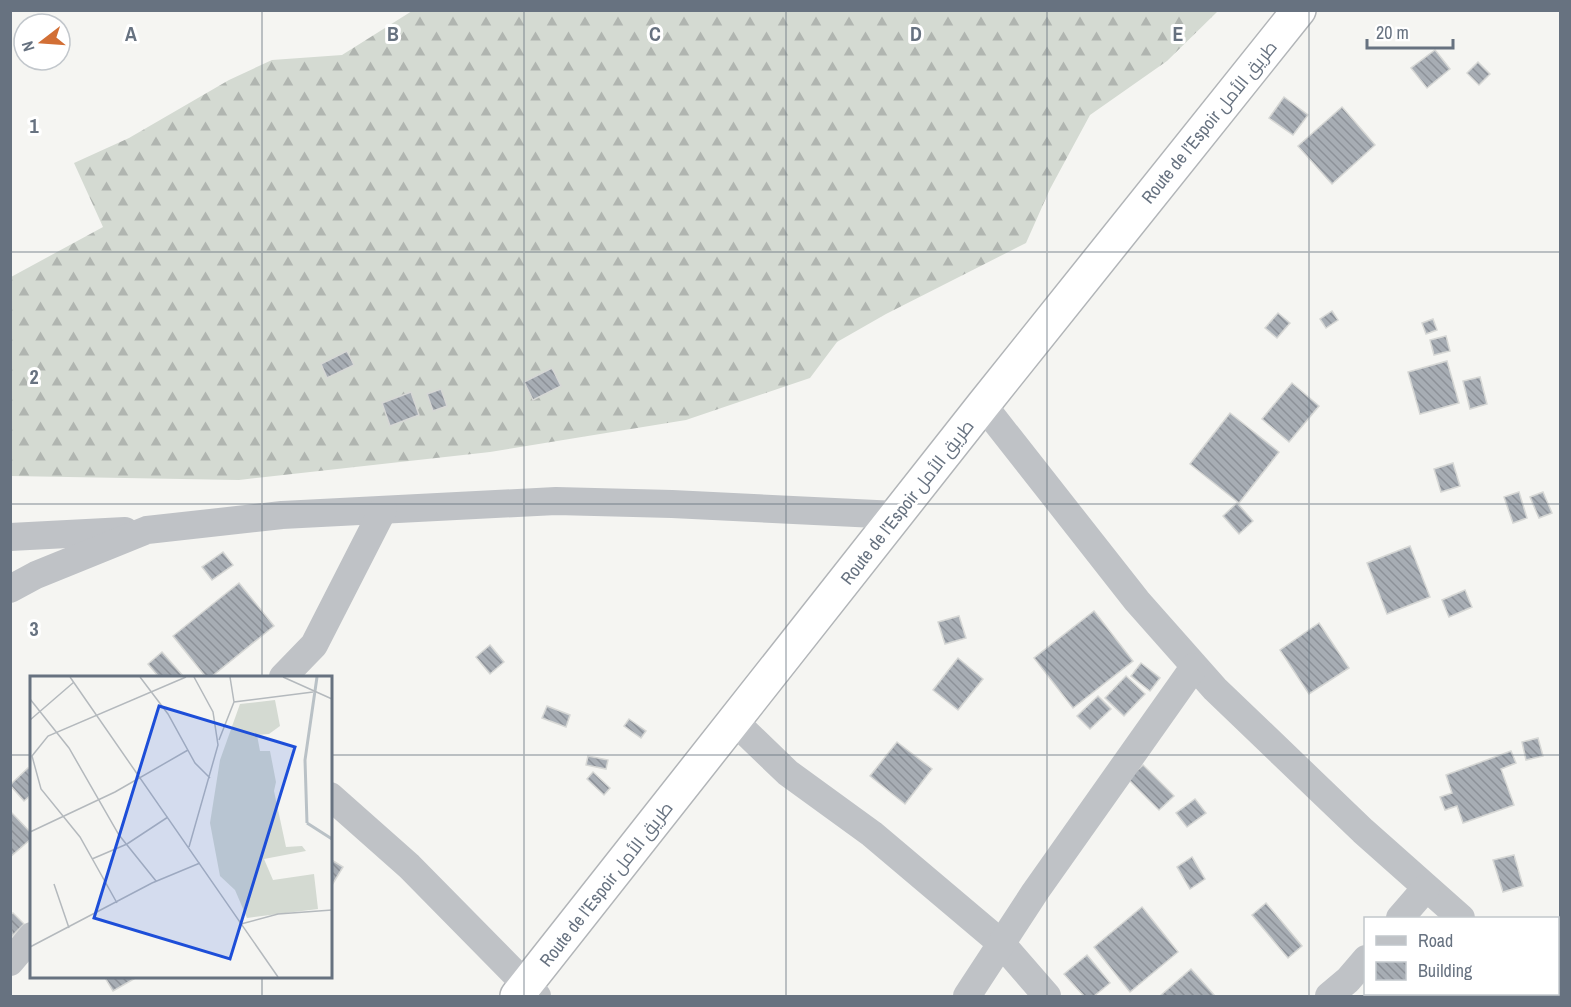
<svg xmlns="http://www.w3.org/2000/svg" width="1571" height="1007" font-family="'Archivo Narrow',Cairo,sans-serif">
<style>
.forest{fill:url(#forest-firs)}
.building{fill:url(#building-back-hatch);stroke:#d6d7d5;stroke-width:1.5}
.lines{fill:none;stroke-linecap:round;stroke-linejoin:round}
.highway-casing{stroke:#b2b5b8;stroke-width:36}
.street{stroke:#bfc2c6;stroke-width:28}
.highway{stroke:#fff;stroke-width:33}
.grid{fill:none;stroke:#677280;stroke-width:1.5;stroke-opacity:0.55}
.labels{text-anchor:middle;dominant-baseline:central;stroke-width:6;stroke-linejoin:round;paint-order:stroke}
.street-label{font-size:18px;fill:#677280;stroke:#fff}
.inset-river{fill:none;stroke:#b9c1c6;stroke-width:3}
.inset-road{fill:none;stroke:#b4b9bd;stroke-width:1.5}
.view{fill:#1d4ed8;fill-opacity:0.15;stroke:#1d4ed8;stroke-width:3}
.inset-edge{fill:none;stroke:#677280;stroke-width:3}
.grid-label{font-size:20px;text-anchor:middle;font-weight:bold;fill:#677280;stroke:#fff;stroke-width:6;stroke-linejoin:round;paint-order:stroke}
</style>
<defs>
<pattern id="forest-firs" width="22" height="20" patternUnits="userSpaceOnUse" patternTransform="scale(1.5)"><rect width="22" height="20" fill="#d4dad2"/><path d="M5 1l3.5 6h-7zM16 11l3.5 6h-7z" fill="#b0b5b0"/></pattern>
<pattern id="building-back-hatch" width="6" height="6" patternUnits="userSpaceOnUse" patternTransform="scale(1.5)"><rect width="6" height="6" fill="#a7adb4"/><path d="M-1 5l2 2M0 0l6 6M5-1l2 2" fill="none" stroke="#8c9198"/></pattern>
</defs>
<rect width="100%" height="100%" fill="#f5f5f2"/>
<!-- forest -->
<path class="forest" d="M412 11H1218L1167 61 1090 115 1050 189 1026 243 886 314 837 342 810 378 686 420 490 452 239 480 11 476V277L103 227 74 163 129 138 229 80 272 60 342 55Z"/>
<!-- building -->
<g class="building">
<path d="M1435 50 1450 69 1427 88 1411 68Z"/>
<path d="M1478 62 1490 74 1479 85 1467 73Z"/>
<path d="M1284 97 1308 115 1293 135 1269 118Z"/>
<path d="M1342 107 1375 145 1332 184 1298 146Z"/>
<path d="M1332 311 1338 320 1326 328 1320 319Z"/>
<path d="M1278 313 1290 323 1277 338 1265 328Z"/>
<path d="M1433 319 1437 330 1426 334 1422 323Z"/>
<path d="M1446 336 1450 351 1434 355 1430 340Z"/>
<path d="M347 351 354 365 327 378 321 364Z"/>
<path d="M1447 361 1459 403 1420 414 1408 372Z"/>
<path d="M552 368 561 386 533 400 524 382Z"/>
<path d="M1480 377 1487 404 1470 409 1463 381Z"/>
<path d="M1292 383 1319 406 1289 442 1262 419Z"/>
<path d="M441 389 447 406 433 411 427 394Z"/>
<path d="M411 392 419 415 390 426 382 403Z"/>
<path d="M1230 413 1279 452 1239 503 1190 464Z"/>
<path d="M1453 463 1460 486 1441 492 1434 469Z"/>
<path d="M1519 492 1527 518 1513 523 1504 497Z"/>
<path d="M1543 492 1552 513 1539 518 1530 497Z"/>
<path d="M1237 503 1253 521 1239 534 1223 516Z"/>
<path d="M1410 546 1430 597 1387 614 1367 563Z"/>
<path d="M223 552 233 565 212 580 202 567Z"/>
<path d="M239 583 274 626 211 677H206L173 636Z"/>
<path d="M1465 590 1472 607 1449 617 1442 600Z"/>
<path d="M1094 611 1133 661 1073 708 1034 658Z"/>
<path d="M959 616 966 638 945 644 938 622Z"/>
<path d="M1319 623 1349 668 1309 694 1280 650Z"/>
<path d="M490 645 504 662 490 674 476 657Z"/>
<path d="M162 652 184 677H159L148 664Z"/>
<path d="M958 658 983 679 958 710 933 690Z"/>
<path d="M1141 663 1160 678 1150 691 1131 676Z"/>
<path d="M1126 676 1145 694 1124 716 1105 698Z"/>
<path d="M1098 696 1111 709 1090 729 1077 716Z"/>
<path d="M547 706 570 715 566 727 542 718Z"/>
<path d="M629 719 646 731 641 738 624 726Z"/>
<path d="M1538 738 1543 756 1526 760 1522 742Z"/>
<path d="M897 742 932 769 905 804 870 776Z"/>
<path d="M1511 751 1516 763 1501 769 1514 805 1463 823 1457 806 1445 810 1440 797 1452 793 1446 775Z"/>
<path d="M588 756 608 760 606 769 586 765Z"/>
<path d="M1143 765 1174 796 1159 810 1128 779Z"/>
<path d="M28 768 32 771V794L24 801 10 785Z"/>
<path d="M593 772 610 788 604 795 587 779Z"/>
<path d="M1195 799 1206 813 1187 827 1176 813Z"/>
<path d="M10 811 32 834V838L10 857Z"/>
<path d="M1514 855 1523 886 1503 892 1493 860Z"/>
<path d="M1192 857 1205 879 1190 889 1177 867Z"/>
<path d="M330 859 343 867 332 885 330 883Z"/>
<path d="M1266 903 1302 946 1288 958 1252 915Z"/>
<path d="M1142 907 1178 952 1130 992 1094 947Z"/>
<path d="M13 913 24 924 12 936 10 915Z"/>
<path d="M1087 955 1110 983 1094 996H1084L1064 974Z"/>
<path d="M1191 969 1215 996H1160Z"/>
<path d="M104 976H139L113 991Z"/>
</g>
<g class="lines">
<!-- highway casing -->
<g class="highway-casing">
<path id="highway" d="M517 996 983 405 1299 10"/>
</g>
<!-- street -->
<g class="street">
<path d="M983 405 1137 601 1215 689 1363 831 1461 918"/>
<path d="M10 537 125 531"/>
<path d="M10 589 36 575 147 530 282 515 556 501 672 504 897 515"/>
<path d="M283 677 314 645 383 510"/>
<path d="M734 721 788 773 872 834 1001 943 1047 996"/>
<path d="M330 796 409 866 537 996"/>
<path d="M1400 918 1426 888"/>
<path d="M10 962 32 936"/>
<path d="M1541 994 1543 996"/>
<path d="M967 996 1035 892 1194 667"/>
<path d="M1329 996 1348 980 1366 959"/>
</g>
<!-- highway -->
<use href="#highway" class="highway"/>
</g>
<!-- grid -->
<path class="grid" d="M262 10V677M524 10V996M786 10V996M1047 10V996M1309 10V996M10 252H1560M10 504H1560M10 755H32M330 755H1560M262 976V996"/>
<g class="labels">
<!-- street labels -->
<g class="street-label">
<text transform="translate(1209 122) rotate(-51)">Route de l’Espoir طريق الأمل</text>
<text transform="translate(907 502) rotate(-52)">Route de l’Espoir طريق الأمل</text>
<text transform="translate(606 884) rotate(-52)">Route de l’Espoir طريق الأمل</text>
</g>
</g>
<!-- overview -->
<g transform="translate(30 676)">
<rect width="302" height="302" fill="#f5f5f2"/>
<path d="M245 24 250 50 239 58 227 59 230 75H240L246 106 244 115 256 171 272 170 276 175 234 183 243 204 284 198 288 233 217 242 205 214 190 200 180 147 190 84 210 28Z" fill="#d4dad2"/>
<path class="inset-river" d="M277 147 302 163M277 147 275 84 287 1"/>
<path class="inset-road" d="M40 1 248 301M110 1 138 38 165 87 180 102M200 1 204 26M253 1 302 23M0 23 39 72 89 159 126 205M0 44 44 6M189 64 204 26 283 16M0 156 85 116 158 74M159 171 188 69 183 36 164 1M62 183 97 168 138 141M24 208 39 252M87 227 50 161 11 113 2 80 18 60 156 1M211 248 248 238 302 234M0 271 122 207 170 187"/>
<path class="view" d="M129 30 265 71 200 283 64 242Z"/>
<rect width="302" height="302" class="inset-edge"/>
</g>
<g class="grid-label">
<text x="131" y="41">A</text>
<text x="393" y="41">B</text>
<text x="655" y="41">C</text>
<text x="916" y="41">D</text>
<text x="1178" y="41">E</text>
<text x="34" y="133">1</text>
<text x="34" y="384">2</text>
<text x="34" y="636">3</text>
</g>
<!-- border -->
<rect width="1571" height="1007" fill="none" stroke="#677280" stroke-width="24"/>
<!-- legend -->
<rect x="1364" y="917" width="195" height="78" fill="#ffffff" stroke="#c2c7cc" stroke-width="1.5"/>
<rect x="1376" y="936" width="30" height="9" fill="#bfc2c6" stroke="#c2c7cc" stroke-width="1.5"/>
<text x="1418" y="947" font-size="18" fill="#677280">Road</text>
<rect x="1376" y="962" width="30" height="18" fill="url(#building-back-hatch)" stroke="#c2c7cc" stroke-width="1.5"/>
<text x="1418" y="977" font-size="18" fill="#677280">Building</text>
<!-- north arrow -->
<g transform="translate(42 42) rotate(253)"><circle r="28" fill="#ffffff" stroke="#c2c7cc" stroke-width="1.5"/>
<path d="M0-4.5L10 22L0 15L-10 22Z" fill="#d26f35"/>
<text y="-9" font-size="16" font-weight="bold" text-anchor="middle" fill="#677280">N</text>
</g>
<!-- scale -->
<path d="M1367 39v9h86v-9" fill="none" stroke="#677280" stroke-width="3"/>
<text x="1376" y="39" font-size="18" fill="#677280" stroke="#ffffff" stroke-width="4.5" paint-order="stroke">20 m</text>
</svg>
